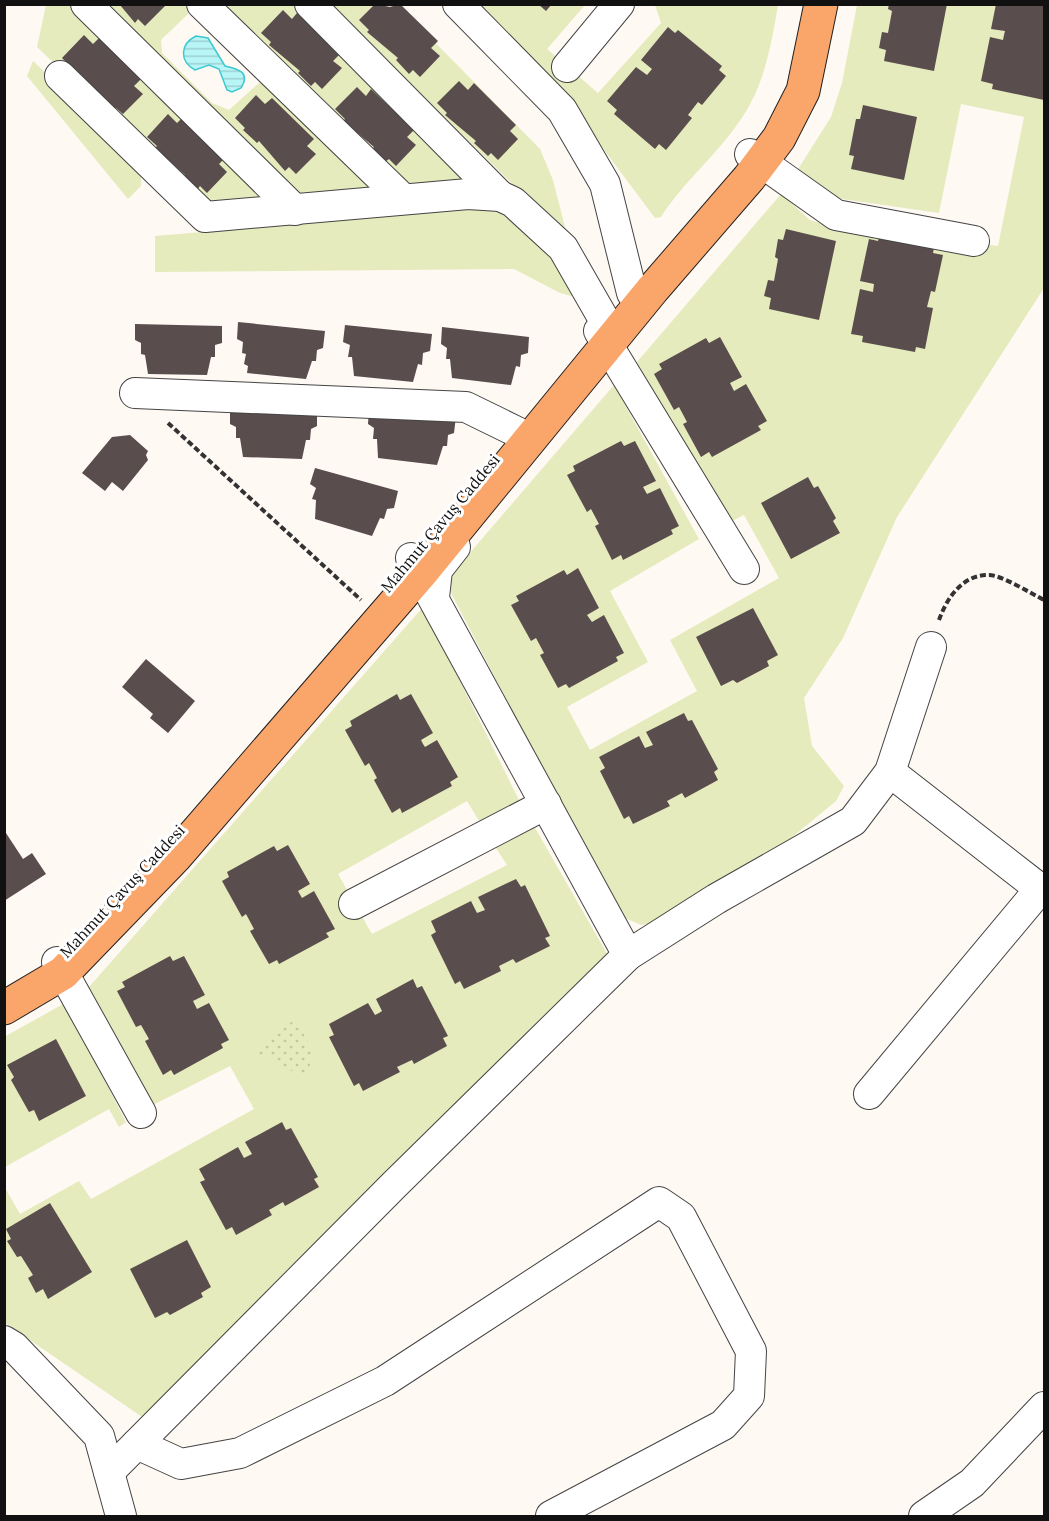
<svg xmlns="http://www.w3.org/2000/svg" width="1049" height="1521" font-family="Lora,serif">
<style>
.grass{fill:#e5ebbc;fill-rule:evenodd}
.park{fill:url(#park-dots)}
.water{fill:url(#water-rules);stroke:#3dc8d0;stroke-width:1.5}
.building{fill:#5a4d4d}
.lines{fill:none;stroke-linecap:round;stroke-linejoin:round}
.minor-casing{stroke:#444;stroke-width:32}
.major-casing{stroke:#222;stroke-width:35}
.path{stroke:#333;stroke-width:4;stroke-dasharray:6 3;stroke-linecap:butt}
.minor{stroke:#fff;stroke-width:30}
.major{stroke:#faa569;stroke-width:33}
.labels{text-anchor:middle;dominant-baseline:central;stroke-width:6;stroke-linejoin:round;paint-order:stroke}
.street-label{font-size:16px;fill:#111;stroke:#fff}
</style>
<defs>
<pattern id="park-dots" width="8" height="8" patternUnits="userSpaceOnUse" patternTransform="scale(1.5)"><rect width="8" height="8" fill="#e5ebbc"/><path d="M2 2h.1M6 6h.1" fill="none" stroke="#c3c8a1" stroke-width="1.8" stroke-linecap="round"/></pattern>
<pattern id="water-rules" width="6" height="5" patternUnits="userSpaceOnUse" patternTransform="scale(1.5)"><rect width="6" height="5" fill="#b8f5f7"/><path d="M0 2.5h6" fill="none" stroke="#9dd1d3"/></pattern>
</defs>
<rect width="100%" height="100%" fill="#fff9f4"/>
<!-- grass -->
<g class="grass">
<path d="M46 5H75L273 199 207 209 37 47Z"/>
<path d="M103 5H187L372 190 301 198ZM189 13 260 82 229 110 212 103 162 53 161 40Z"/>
<path d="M220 5H296L468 181 414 193Z"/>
<path d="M331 5H398L540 149 553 180 568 239Z"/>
<path d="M473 5H585L547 49 598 93 661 23 655 5H778C771 45 765 84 741 119 718 154 684 181 661 217L655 218 563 95Z"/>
<path d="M857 5H1044V288L897 517 843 638 804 698 812 746 844 786 836 801 774 852 665 920 641 925 625 918 611 901 452 595 449 584 456 569 614 385 699 539 610 591 648 662 567 707 590 750 697 691 670 640 779 578 744 515 728 523 637 362 781 194 810 220 832 227 978 253 990 245 998 246 1024 117 961 104 939 213 835 198 795 174 831 117 842 83Z"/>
<path d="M33 61 127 151 141 172V186L128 199 27 76Z"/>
<path d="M495 207 561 256 575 297 560 293 514 269 155 272V236Z"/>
<path d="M423 607 520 802 482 826 467 801 338 874 372 934 507 865 494 845 534 826 610 959 148 1421 5 1323 4 1186 20 1214 79 1181 91 1199 254 1109 230 1066 153 1105 89 987Z"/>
<path d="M65 1003 126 1122 119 1127 109 1109 5 1167 4 1037Z"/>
</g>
<!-- park -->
<path class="park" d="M295 1019 313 1050 307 1080 266 1056 247 1058Z"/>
<!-- water -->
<path class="water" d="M196 36 208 38 225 66C238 69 251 72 241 88L232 92 227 90 219 69 209 65 195 70C179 61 180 44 196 36Z"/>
<!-- building -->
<g class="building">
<path d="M375 4 390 7 400 4 438 41 431 48 440 56 420 77 413 70 409 74 396 60 398 58 367 32 369 30 359 20Z"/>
<path d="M538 4H552L546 11Z"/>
<path d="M889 4H947L934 71 884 61 886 50 879 48 882 32 888 33 892 11 888 9Z"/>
<path d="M996 4H1044V100L992 89 993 84 981 81 990 37 1003 40 1004 35 1005 31 991 29Z"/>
<path d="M120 5H164L165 6 145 26 138 19 135 23Z"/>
<path d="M283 10 292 19 297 13 340 54 333 61 342 68 322 89 315 82 311 86 298 73 300 71 269 45 271 42 261 33Z"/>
<path d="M668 27 675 33 678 30 722 66 719 70 726 76 702 105 698 102 688 115 692 118 666 150 659 144 655 149 614 114 617 110 607 101 636 67 647 75 652 69 641 60Z"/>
<path d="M84 35 93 44 99 38 141 79 134 86 143 94 123 114 116 108 112 111 62 58Z"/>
<path d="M459 81 468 90 474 83 516 125 510 131 518 139 498 160 491 153 488 156 474 143 476 141 445 115 447 113 437 103Z"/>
<path d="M357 87 366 96 371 89 414 130 407 137 416 145 396 166 389 159 385 162 372 149 374 147 343 121 345 119 335 109Z"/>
<path d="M256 95 265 104 272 98 314 139 307 146 316 154 296 174 289 167 285 171 259 141 257 143 243 130 245 128 235 118Z"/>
<path d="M863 105 917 117 904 180 851 169 854 156 849 155 856 119H860Z"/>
<path d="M168 114 177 123 183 117 225 158 219 164 227 172 207 193 200 186 197 190 183 176 185 175 155 148 157 146 147 137Z"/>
<path d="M786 229 836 241 819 320 769 309 771 298 764 296 768 280 774 281 778 259 775 257 778 239 783 240Z"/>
<path d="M879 237 934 248 933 253 943 255 935 292 931 291 927 307 933 308 925 349 916 347 915 352 862 342 863 336 851 334 860 289 873 292 874 284 860 281 869 239 878 241Z"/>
<path d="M238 322 325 331 323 348 317 350 316 361H312L306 379 247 373 248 366 244 364 246 354 242 353 243 342 237 339Z"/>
<path d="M135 324 222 326V343L215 345V357H211L207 375 148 374 145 355 141 354V343L135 340Z"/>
<path d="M345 325 432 334 430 351 423 353 422 365 418 364 413 382 354 376 352 357H348L350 345 343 342Z"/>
<path d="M442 327 529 337 528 353 521 355 520 367 516 366 511 385 452 378 450 359H446L447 348 441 344Z"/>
<path d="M720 337 742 377 730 383 734 391 746 384 767 421 758 426 761 430 712 457 709 452 701 457 683 424 687 422 679 407 674 410 654 374 662 369 659 364 706 338 709 343Z"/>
<path d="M230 407 317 409V426L311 429 310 440H306L302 459 243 457 240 438H236V427L230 424Z"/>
<path d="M369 407 456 416 454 433 448 435 447 446H443L437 465 378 458 377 439H373L374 428 368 424Z"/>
<path d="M130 435 148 451 146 455 148 460 123 491 112 482 105 491 82 473 112 437Z"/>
<path d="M621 441 624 446 635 441 656 481 643 487 647 494 660 488 679 526 671 530 673 534 623 560 621 555 612 560 595 526 599 524 591 509 587 512 567 475 575 471 573 466Z"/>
<path d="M315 468 398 491 394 508 387 509 384 519 380 518 372 536 315 519 316 500 312 499 316 488 310 484Z"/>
<path d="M808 477 814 488 818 486 836 518 833 521 840 533 791 559 761 503Z"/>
<path d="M578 568 599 608 587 615 592 622 604 615 624 653 616 657 618 661 569 688 566 684 558 688 540 655 544 653 536 638 531 641 511 605 519 601 516 596 564 570 567 575Z"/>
<path d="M753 608 778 655 767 661 769 666 737 683 733 680 721 686 696 637Z"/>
<path d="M146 659 195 701 168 733 150 718 153 714 122 687Z"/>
<path d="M397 694 400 700 411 694 433 733 421 740 423 744 425 747 437 740 458 777 450 782 452 786 402 813 400 808 392 813 374 780 377 778 369 763 365 766 345 730 352 726 350 721Z"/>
<path d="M684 713 688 721 692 720 718 769 714 772 718 780 685 798 682 793 667 801 670 806 633 824 629 816 624 819 600 771 605 768 599 757 639 736 645 748 653 745 646 732Z"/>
<path d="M4 830 23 859 32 853 46 874 4 901Z"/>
<path d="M288 845 310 884 298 891 302 898 314 891 335 929 326 933 329 937 279 964 277 960 269 964 250 931 254 929 246 914 242 917 222 881 229 877 227 872 274 846 277 851Z"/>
<path d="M516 879 521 887 525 885 550 936 545 938 550 946 516 963 513 959 499 966 501 971 464 989 460 981 455 984 431 935 436 932 431 921 471 901 477 913 485 910 478 897Z"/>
<path d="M170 956 173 961 184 956 205 995 193 1001 197 1009 209 1003 229 1040 221 1044 223 1048 174 1075 171 1070 163 1075 145 1041 149 1039 141 1025 136 1027 117 991 125 987 122 982Z"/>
<path d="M413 979 417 988 422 986 448 1036 443 1038 447 1046 414 1064 412 1060 397 1067 400 1072 363 1091 359 1083 354 1086 329 1037 334 1035 329 1024 368 1003 375 1015 379 1013 382 1011 376 999Z"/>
<path d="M56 1039 86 1096 39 1121 34 1110 29 1112 11 1080 14 1077 7 1065Z"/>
<path d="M282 1122 286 1130 291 1128 318 1177 314 1179 319 1187 285 1206 283 1202 269 1210 272 1215 236 1235 232 1227 226 1230 200 1182 205 1180 199 1169 238 1147 244 1158 252 1154 245 1142Z"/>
<path d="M50 1203 92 1272 48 1299 43 1289 36 1293 28 1278 33 1275 21 1256 17 1257 7 1241 11 1239 6 1229Z"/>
<path d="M187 1240 211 1287 201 1293 203 1297 170 1315 167 1312 155 1318 130 1269Z"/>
</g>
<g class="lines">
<!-- minor casing -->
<g class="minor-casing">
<g id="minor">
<path d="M86 4 295 210"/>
<path d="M202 4 402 198"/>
<path d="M310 4 500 196"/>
<path d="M458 4 562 110 605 184 632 293"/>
<path d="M567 67 619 4"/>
<path d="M60 76 205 217 468 194 500 196 513 202 563 248 606 323"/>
<path d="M750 154 836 215 974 241"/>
<path d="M599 331 744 569"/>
<path d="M135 393 466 407 517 432"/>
<path d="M411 558 628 955"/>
<path d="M434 597 437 570 455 547"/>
<path d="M890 772 1044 892"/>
<path d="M354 904 546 804"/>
<path d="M57 962 141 1113"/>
<path d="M869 1094 1040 889"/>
<path d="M4 1341 14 1347 99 1436 121 1516"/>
<path d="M137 1444 181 1464 240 1453 385 1381 659 1202 681 1217 751 1351 749 1396 723 1425 551 1516"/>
<path d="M109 1472 394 1185 628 955 716 899 853 821 890 772 931 647"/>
<path d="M924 1516 972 1483 1044 1407"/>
</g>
</g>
<!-- major casing -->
<g class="major-casing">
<path id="major" d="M4 1008 63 973 176 856 420 574 653 289 749 178 779 138 803 91 821 4"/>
</g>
<!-- path -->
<g class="path">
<path d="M168 423 361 600"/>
<path d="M939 620C947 598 962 575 988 575 1000 574 1032 594 1044 600"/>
</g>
<!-- minor -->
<use href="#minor" class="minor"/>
<!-- major -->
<use href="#major" class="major"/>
</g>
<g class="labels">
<!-- street labels -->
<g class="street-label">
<text transform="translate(440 523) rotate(-50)">Mahmut Çavuş Caddesi</text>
<text transform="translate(122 891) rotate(-47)">Mahmut Çavuş Caddesi</text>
</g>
</g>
<!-- border -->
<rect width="1049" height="1521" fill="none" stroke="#111111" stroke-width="12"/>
</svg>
